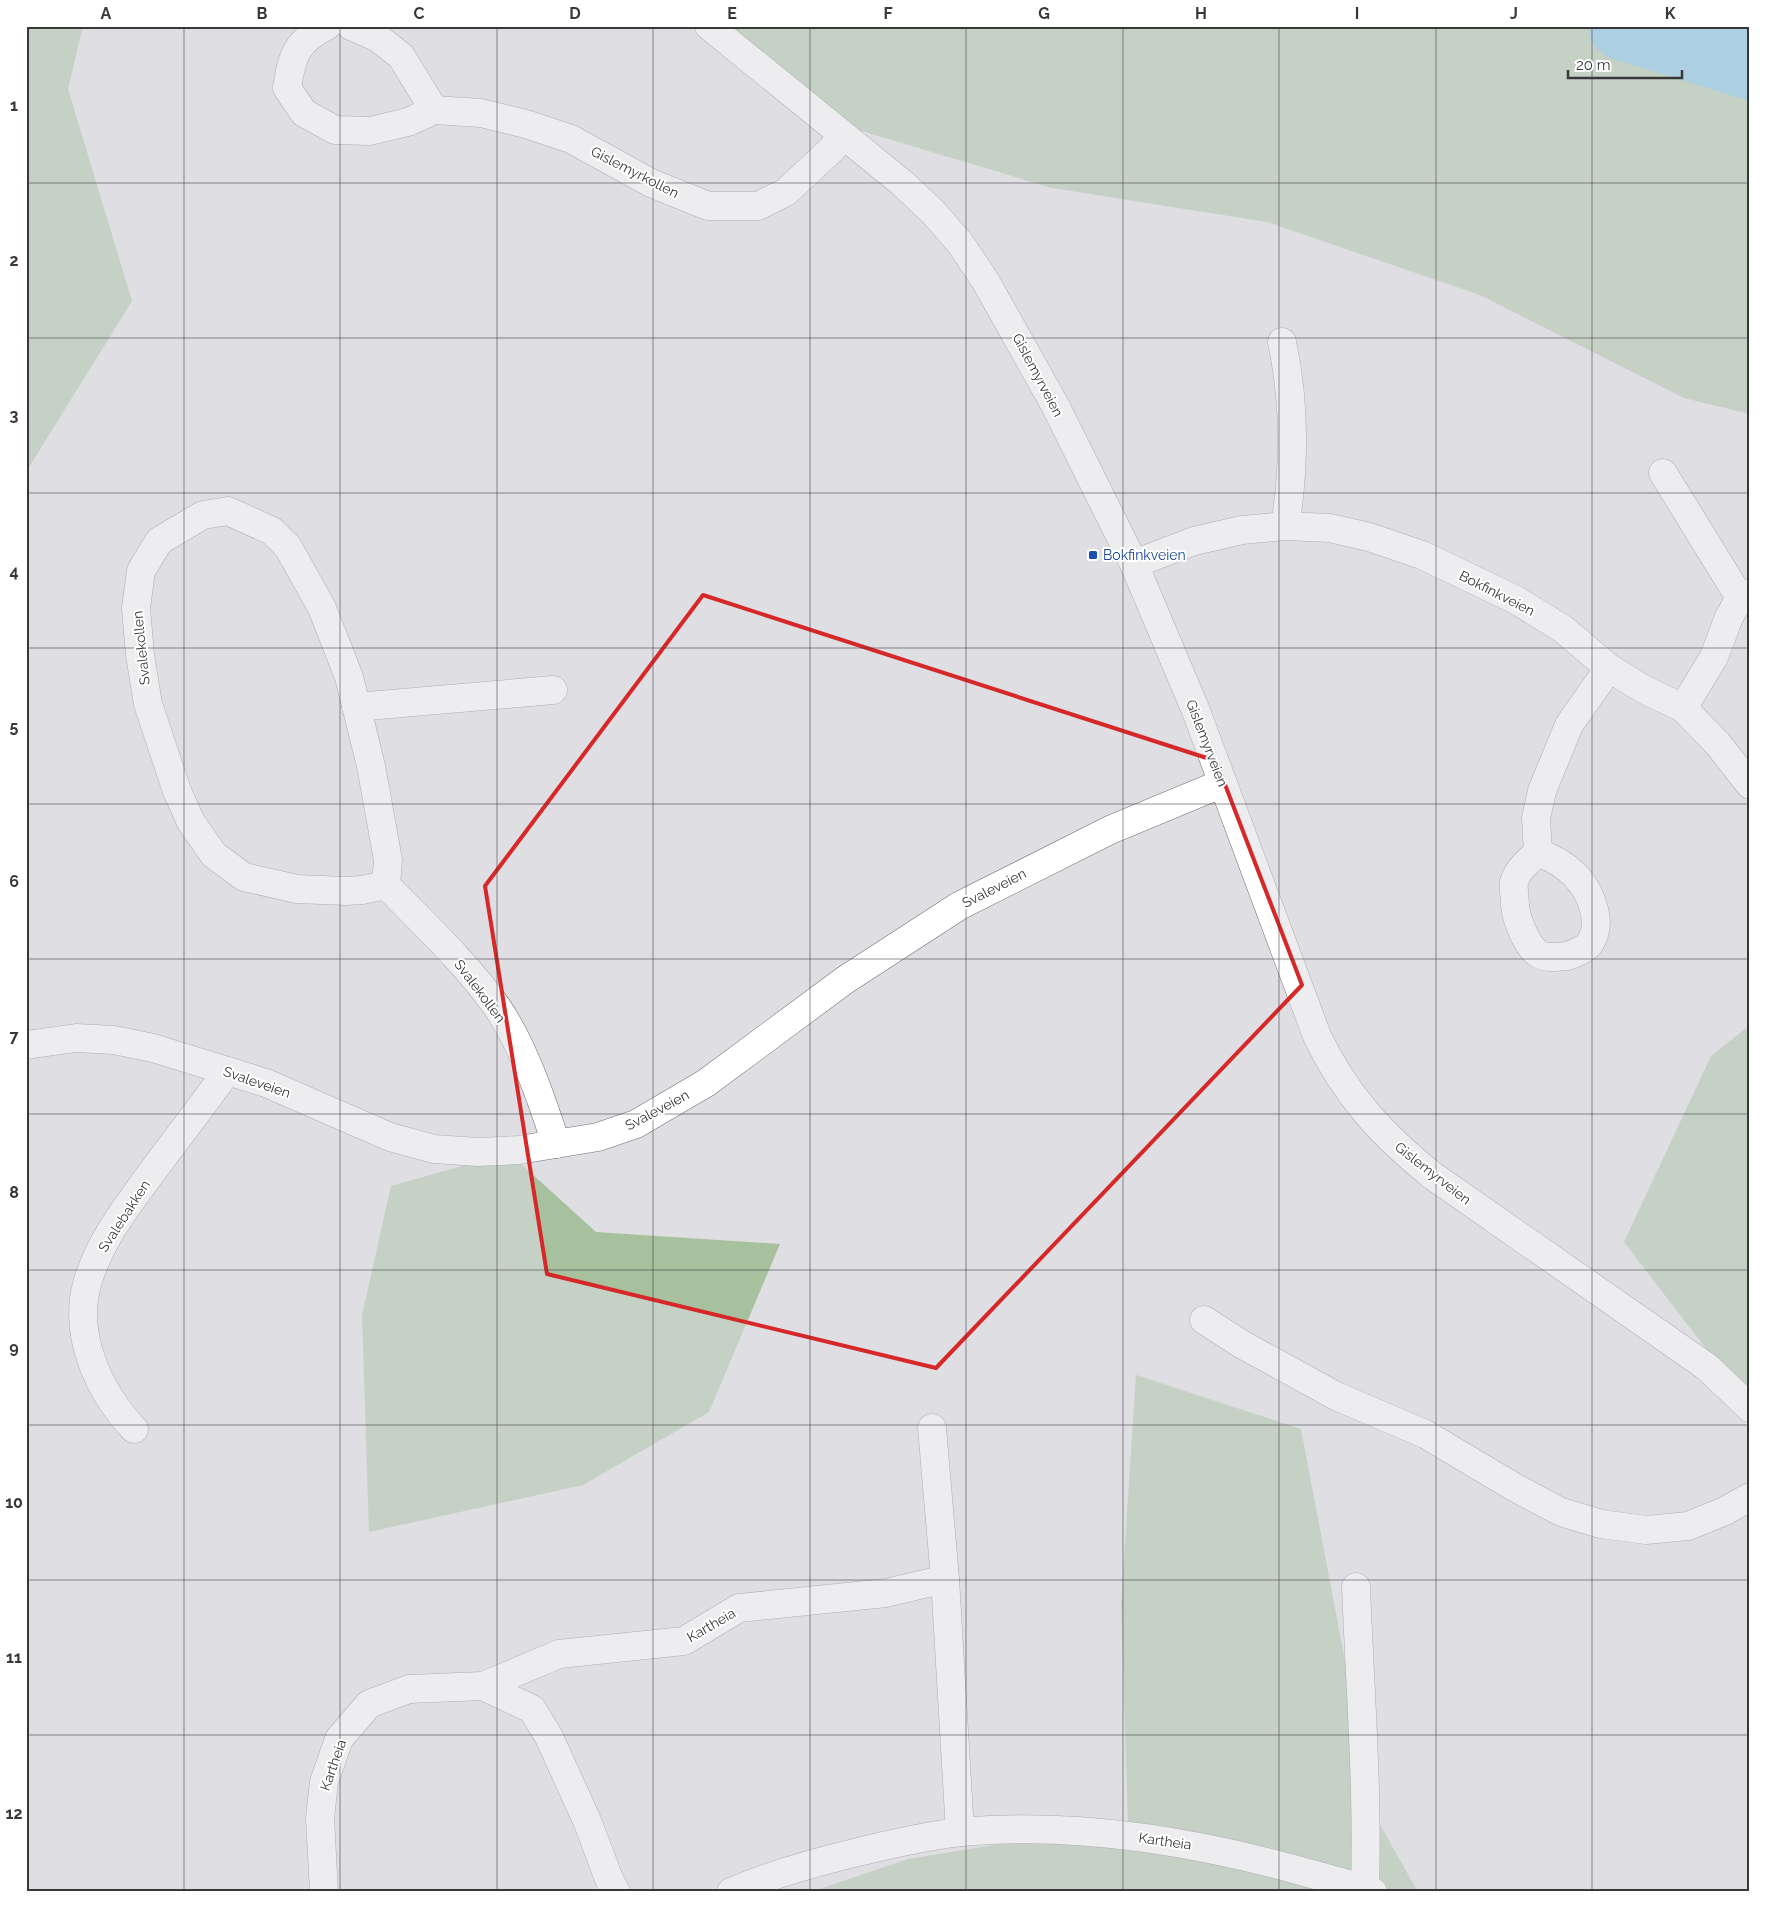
<svg xmlns="http://www.w3.org/2000/svg" width="1776" height="1918" font-family="Raleway,sans-serif">
<style>
.green{fill:#a7c19e}
.lines{fill:none;stroke-linecap:round;stroke-linejoin:round}
.river{stroke:#6fbce1;stroke-width:69}
.minor-casing{stroke:#717175;stroke-width:29}
.minor{stroke:#fff;stroke-width:28}
.marked{fill:none;stroke:#d62828;stroke-width:4;stroke-linejoin:round}
.grid{fill:none;stroke:#38383a;stroke-width:1;stroke-opacity:0.55}
.transit-dot{fill:#1a4fb4;stroke:#fff;stroke-width:2}
.labels{text-anchor:middle;dominant-baseline:central;stroke-width:4;stroke-linejoin:round;paint-order:stroke}
.street-label{font-size:14px;fill:#38383a;stroke:#fff}
.transit-label{font-size:14px;fill:#164399;stroke:#fff;text-anchor:start}
.neatline{fill:none;stroke:#38383a;stroke-width:2}
.grid-label{font-size:16px;text-anchor:middle;font-weight:bold;fill:#38383a}
</style>
<rect width="100%" height="100%" fill="#dedee3"/>
<!-- green -->
<g class="green">
<path d="M26 26H83L68 89 132 301 26 472Z"/>
<path d="M692 26H1750V414L1684 398 1480 295 1267 222 1052 188 845 126Z"/>
<path d="M1750 1025V1406L1624 1242 1711 1056Z"/>
<path d="M509 1153 596 1232 780 1244 709 1412 583 1485 369 1532 362 1315 391 1186Z"/>
<path d="M1136 1375 1301 1429 1374 1814 1418 1892H811L908 1859 1128 1823 1121 1605Z"/>
<path d="M26 1568 28 1573 26 1695Z"/>
</g>
<g class="lines">
<!-- river -->
<path class="river" d="M1623 26 1750 65"/>
<!-- minor casing -->
<g class="minor-casing">
<g id="minor">
<path d="M327 26C296 41 292 56 287 88L304 113 335 130 370 131 408 122 434 110 481 113 526 124 571 139 651 183 708 206H758L786 192 832 149 842 135"/>
<path d="M351 26 378 38 401 56 434 110"/>
<path d="M709 26 901 182 933 212 960 243 986 282 1056 407 1134 564 1196 711 1317 1036C1346 1096 1381 1134 1433 1176L1707 1367 1750 1408"/>
<path d="M1282 342C1295 403 1295 464 1285 526"/>
<path d="M1663 473 1740 598"/>
<path d="M1134 564 1194 541 1242 530 1285 526 1330 528 1369 537 1422 555 1516 600 1563 629 1609 668 1645 690 1683 708 1718 744 1750 785"/>
<path d="M356 707 553 690"/>
<path d="M1683 708 1714 657 1729 617 1740 598 1750 593"/>
<path d="M1538 853C1567 862 1589 883 1595 914 1597 924 1596 933 1590 943 1586 949 1574 954 1567 956 1558 957 1545 959 1537 953 1526 944 1516 919 1515 905 1515 899 1513 888 1514 882 1517 871 1529 859 1538 853Z"/>
<path d="M1538 853 1536 818 1542 791 1569 725 1609 668"/>
<path d="M386 885 362 890 346 891 297 889 244 877 214 855 191 822 177 791 148 704 140 655 136 608 141 571 159 541 203 515 228 511 272 531 288 547 322 608 349 677 371 766 388 860 386 885C424 924 465 962 497 1007 523 1045 542 1100 556 1144"/>
<path d="M26 1045 76 1038 114 1040 153 1048 266 1083 390 1137 434 1149 478 1152 519 1150 598 1137 636 1124 706 1083 845 980 959 906 1110 830 1223 783"/>
<path d="M1204 1320 1243 1345 1336 1396 1425 1434 1514 1487 1561 1512 1601 1524 1646 1530 1688 1526 1725 1511 1750 1497"/>
<path d="M134 1429C99 1392 73 1336 87 1284 97 1248 119 1217 141 1187 169 1148 199 1111 227 1071"/>
<path d="M945 1579 960 1832"/>
<path d="M1356 1587C1360 1688 1368 1788 1365 1889"/>
<path d="M483 1686 559 1654 684 1641 739 1608 886 1593 945 1579 932 1428"/>
<path d="M324 1892 320 1818 324 1782 339 1739 369 1704 409 1689 483 1686 532 1709 549 1737 588 1823 609 1879 616 1892"/>
<path d="M731 1892C770 1875 809 1864 850 1854 886 1845 924 1836 961 1832 1074 1822 1188 1840 1297 1870 1322 1877 1348 1883 1373 1892"/>
</g>
</g>
<!-- minor -->
<use href="#minor" class="minor"/>
</g>
<!-- marked area -->
<path d="M0 0H1776V1918H0ZM703 595 1216 761 1302 985 936 1368 547 1274 485 886Z" fill="#dedee3" fill-opacity=".55" fill-rule="evenodd"/>
<path class="marked" d="M703 595 1216 761 1302 985 936 1368 547 1274 485 886Z"/>
<!-- grid -->
<path class="grid" d="M184 26V1892M340 26V1892M497 26V1892M653 26V1892M810 26V1892M966 26V1892M1123 26V1892M1279 26V1892M1436 26V1892M1592 26V1892M26 183H1750M26 338H1750M26 493H1750M26 648H1750M26 804H1750M26 959H1750M26 1114H1750M26 1270H1750M26 1425H1750M26 1580H1750M26 1735H1750"/>
<!-- markers -->
<rect class="transit-dot" x="1088" y="550" width="10" height="10" rx="2.5"/>
<g class="labels">
<!-- street labels -->
<g class="street-label">
<text transform="translate(635 172) rotate(27)">Gislemyrkollen</text>
<text transform="translate(1038 375) rotate(62)">Gislemyrveien</text>
<text transform="translate(1497 593) rotate(27)">Bokfinkveien</text>
<text transform="translate(141 648) rotate(-96)">Svalekollen</text>
<text transform="translate(1207 743) rotate(69)">Gislemyrveien</text>
<text transform="translate(994 888) rotate(-27)">Svaleveien</text>
<text transform="translate(480 991) rotate(53)">Svalekollen</text>
<text transform="translate(257 1082) rotate(19)">Svaleveien</text>
<text transform="translate(657 1110) rotate(-28)">Svaleveien</text>
<text transform="translate(1433 1173) rotate(38)">Gislemyrveien</text>
<text transform="translate(124 1216) rotate(-57)">Svalebakken</text>
<text transform="translate(711 1625) rotate(-30)">Kartheia</text>
<text transform="translate(333 1765) rotate(-71)">Kartheia</text>
<text transform="translate(1165 1841) rotate(8)">Kartheia</text>
</g>
<!-- transit labels -->
<g class="transit-label">
<text x="1103" y="555">Bokfinkveien</text>
</g>
</g>
<!-- border -->
<rect width="1776" height="1918" fill="none" stroke="#ffffff" stroke-width="55"/>
<!-- scale -->
<path d="M1568 70v8h114v-8" fill="none" stroke="#38383a" stroke-width="2.5"/>
<text x="1576" y="70" font-size="15" fill="#38383a" stroke="#ffffff" stroke-width="4" paint-order="stroke">20 m</text>
<rect x="28" y="28" width="1720" height="1862" class="neatline"/>
<g class="grid-label">
<text x="106" y="19">A</text>
<text x="262" y="19">B</text>
<text x="419" y="19">C</text>
<text x="575" y="19">D</text>
<text x="732" y="19">E</text>
<text x="888" y="19">F</text>
<text x="1044" y="19">G</text>
<text x="1201" y="19">H</text>
<text x="1357" y="19">I</text>
<text x="1514" y="19">J</text>
<text x="1670" y="19">K</text>
<text x="14" y="111">1</text>
<text x="14" y="266">2</text>
<text x="14" y="421">3</text>
<text x="14" y="577">4</text>
<text x="14" y="732">5</text>
<text x="14" y="887">6</text>
<text x="14" y="1042">7</text>
<text x="14" y="1198">8</text>
<text x="14" y="1353">9</text>
<text x="14" y="1508">10</text>
<text x="14" y="1663">11</text>
<text x="14" y="1819">12</text>
</g>
</svg>
